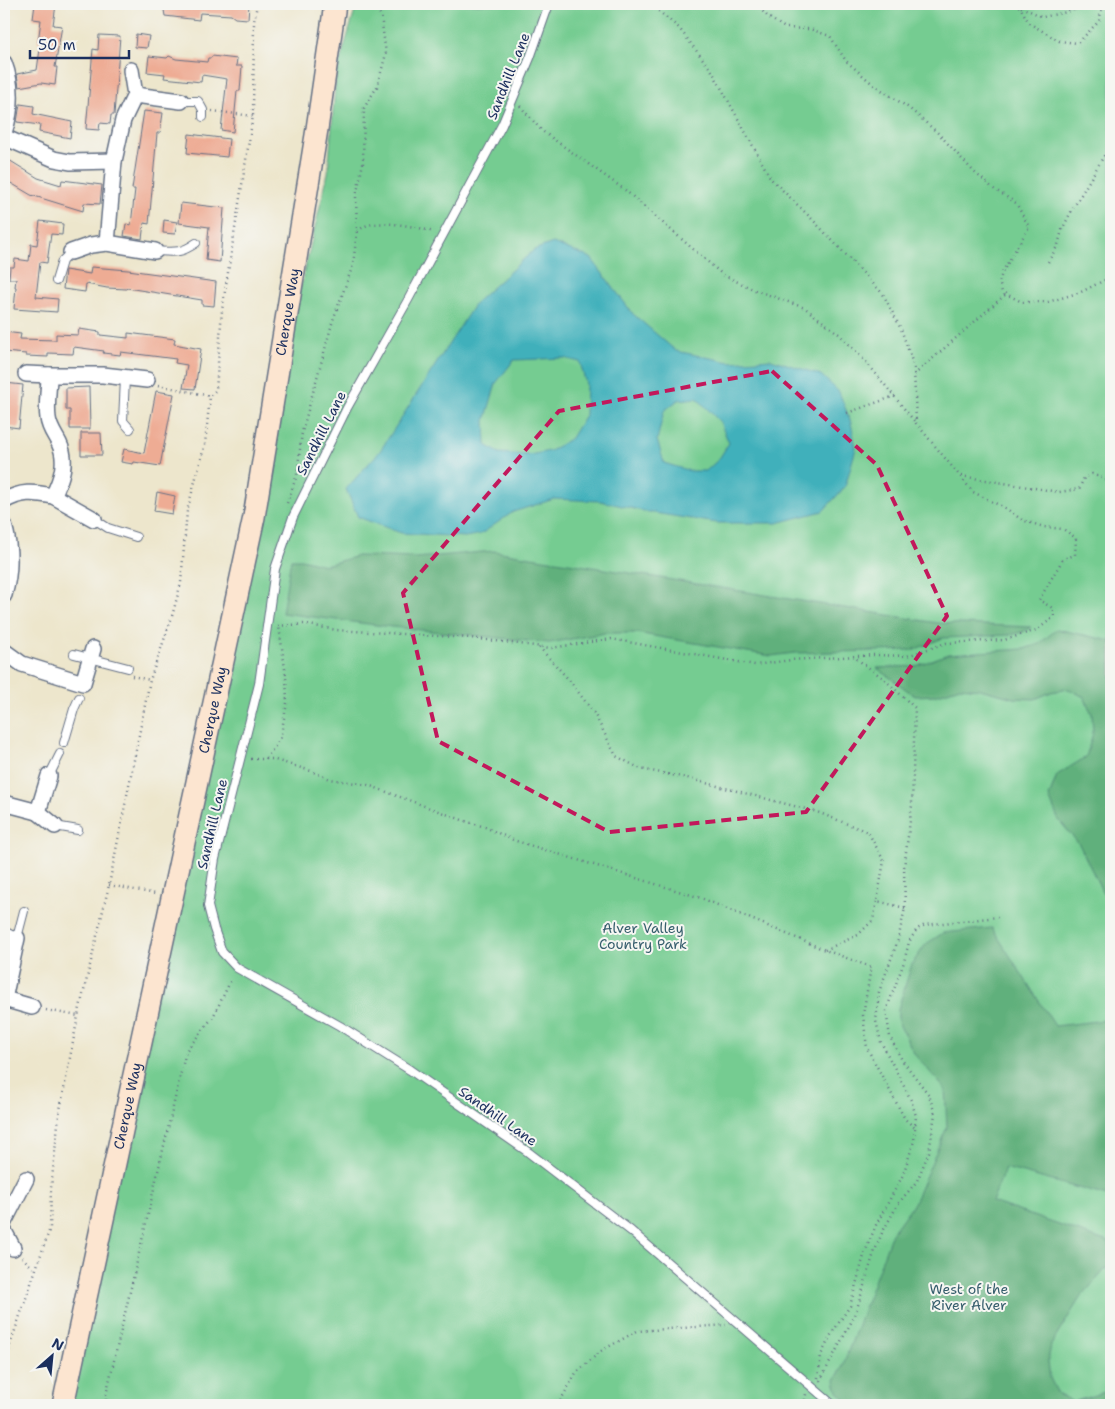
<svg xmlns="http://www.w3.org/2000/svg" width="1115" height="1409" font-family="'Shantell Sans',sans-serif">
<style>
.green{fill:#75cc91;stroke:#487e78}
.forest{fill:#60b07b;stroke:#3e706c}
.water{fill:#40b0bb;stroke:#2e708c;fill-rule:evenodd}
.building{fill:#eeac94}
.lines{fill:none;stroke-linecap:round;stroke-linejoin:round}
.lane-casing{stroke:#646f84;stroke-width:10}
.street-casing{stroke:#646f84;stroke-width:18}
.secondary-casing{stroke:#646f84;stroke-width:24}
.path{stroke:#646f84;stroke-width:2.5;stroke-dasharray:1 4;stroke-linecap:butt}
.lane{stroke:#fff;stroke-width:8}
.street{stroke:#fff;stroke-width:15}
.secondary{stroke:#fce5d0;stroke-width:21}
.marked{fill:none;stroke:#c2185b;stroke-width:4;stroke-dasharray:10 6;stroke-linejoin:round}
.labels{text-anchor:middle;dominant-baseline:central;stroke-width:4;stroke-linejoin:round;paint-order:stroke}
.street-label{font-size:14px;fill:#1b2f5e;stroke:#f6f6f2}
.park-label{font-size:14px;fill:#365e6d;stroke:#f6f6f2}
</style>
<rect width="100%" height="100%" fill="#f6f6f2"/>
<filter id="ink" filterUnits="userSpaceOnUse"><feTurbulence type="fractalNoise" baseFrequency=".02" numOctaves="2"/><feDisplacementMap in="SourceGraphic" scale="10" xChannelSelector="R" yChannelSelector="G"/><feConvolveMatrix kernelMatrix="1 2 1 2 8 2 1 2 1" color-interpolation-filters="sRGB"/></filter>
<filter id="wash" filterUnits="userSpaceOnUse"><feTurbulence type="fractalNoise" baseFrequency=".0096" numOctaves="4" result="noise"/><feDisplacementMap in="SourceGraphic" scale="20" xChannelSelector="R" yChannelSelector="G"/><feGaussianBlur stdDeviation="1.12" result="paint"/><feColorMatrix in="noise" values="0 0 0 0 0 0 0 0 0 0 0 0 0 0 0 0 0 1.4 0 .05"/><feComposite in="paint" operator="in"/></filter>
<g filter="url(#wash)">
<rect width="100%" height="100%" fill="#ede6cc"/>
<!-- green -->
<path class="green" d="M357 4H1111V1405H63L276 388 328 173 336 74Z"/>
<!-- forest -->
<g class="forest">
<path d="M494 551 937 623 1031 627 1023 632 1009 635 943 638 913 650 794 653 771 656 636 633H605L549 643 392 627 282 613 291 559H301L325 565 358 556 416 558Z"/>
<path d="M1057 629 1111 641V902L1104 895 1079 844 1058 819 1049 797 1057 775 1086 757 1093 733 1092 714 1084 697 1069 689 1051 692 1035 699 1014 698 980 689 960 687 935 695 915 696 877 668 916 666 948 654 1024 649 1039 644Z"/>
<path d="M992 928 1055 1026 1106 1020 1111 1016V1197L1005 1168 992 1202 1111 1243V1263L1080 1298 1051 1345 1048 1361 1050 1378 1058 1394 1073 1402 1111 1390V1405H852L838 1392 835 1380 842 1368 892 1233 914 1203 947 1127 945 1089 915 1055 898 1022V1009L912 964 926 944 943 933Z"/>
</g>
<!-- water -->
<path class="water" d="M553 243 591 258 633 314 676 351 730 362 771 359 821 375 839 392 851 423 856 448 845 487 823 511 777 523H717L648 512 601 501 554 499 513 512 481 534 465 537 401 533 358 517 346 489 380 451 476 302 534 250ZM564 358 580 362 586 384 585 415 571 438 550 451 529 455 499 453 486 445 485 421 496 383 514 360ZM697 398 720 422 729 443 719 459 706 471H690L664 463 657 440 664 411 678 400Z"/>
<g id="blocks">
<!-- building -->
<g class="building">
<path d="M35 4 56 5 53 25 62 26 55 67H57L55 85 41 83 19 87 17 74 37 70 41 42H38L41 20 33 19Z"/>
<path d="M163 4H249L248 19 235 18 231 15 200 13 199 20 165 16Z"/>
<path d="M136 34 149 36 147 48 135 47Z"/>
<path d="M99 35 120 36 114 115H111L110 124 100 123 99 130 86 129 93 49 98 50Z"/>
<path d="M149 56 167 58 169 56 176 59 207 62 208 58H211L212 56 237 59 236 66H242L240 91H237L233 132 221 130 227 79 202 75 201 82 164 78 165 74 147 72Z"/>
<path d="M20 104 34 106 33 114 72 122 70 138 39 132 40 125 17 122Z"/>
<path d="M144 111 163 113 160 133H157L149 224 144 223 142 239 124 236 126 224 131 225 135 189H132Z"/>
<path d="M189 134 229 139 227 157 187 153Z"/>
<path d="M4 157 38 178 61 185 62 180 102 185 100 204 84 203 83 211 31 195 4 179Z"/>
<path d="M181 203 224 208 220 262 206 260 209 227 179 223Z"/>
<path d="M164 220 177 222 175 234 163 233Z"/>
<path d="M40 221 63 224 62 235 51 234 47 263 40 262 36 297 58 299 57 312 14 309 16 287H15L16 279H9L10 267H14L15 259 29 261 31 244 37 245Z"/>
<path d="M91 267 128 270 216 282 214 306 202 305V300L127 288 126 289 107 288 86 284 85 292 63 289 65 270 90 274Z"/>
<path d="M79 329 100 332V335L128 338V333L175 339 174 344 201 349 195 389 183 388 187 365 175 363 176 359 121 352 120 355 103 353 104 351 74 347 73 354 48 353V357L26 356V354L4 352V332L21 334 20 339 56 340V334L78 335Z"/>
<path d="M5 383 23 385 19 428 4 426 7 401H4Z"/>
<path d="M89 387 90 429H70V410H66V388Z"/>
<path d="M156 391 174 394 160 466 134 462 133 464 121 462 124 449 144 453Z"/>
<path d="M81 433H101L102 455H81Z"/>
<path d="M157 492 175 496 172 514 154 511Z"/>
</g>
</g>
</g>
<g filter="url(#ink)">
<use href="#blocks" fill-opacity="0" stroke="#646f84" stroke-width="1"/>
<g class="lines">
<!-- lane casing -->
<g class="lane-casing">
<g id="lane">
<path d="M549 4 530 58 502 125 408 300 347 408 293 517 275 569 259 684 215 859 208 906 214 929 222 952 237 968 340 1026 410 1070 528 1152 631 1231 833 1405"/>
<path d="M181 101H198L203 110V117"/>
<path d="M155 251C174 252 180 254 196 243"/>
<path d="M56 281 62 261 71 252"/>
<path d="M125 378 123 421 130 429"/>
<path d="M94 519 108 528 136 537"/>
<path d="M74 654 128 668"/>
<path d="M64 743 74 709 79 698"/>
<path d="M49 776 60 754"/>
<path d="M55 826 78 830"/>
<path d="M4 931 17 938 24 911"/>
</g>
</g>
<!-- street casing -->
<g class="street-casing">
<g id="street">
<path d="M4 63C13 87 12 109 4 133"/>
<path d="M135 95 181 101"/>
<path d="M4 137 54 159 70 162 114 161"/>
<path d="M107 243 114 161 123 120 135 95 131 70"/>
<path d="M71 252 91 245 107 243 155 251"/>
<path d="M26 374 49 375"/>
<path d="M53 496 94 519"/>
<path d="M4 501C21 491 33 492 53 496 61 480 68 461 59 443 55 435 49 428 48 418 46 404 49 389 49 375H103L147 380"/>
<path d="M4 525C11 549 11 571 4 595"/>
<path d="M4 651 22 664 83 683 93 649"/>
<path d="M4 803 38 812 49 776"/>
<path d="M38 812 55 826"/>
<path d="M4 999 17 938"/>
<path d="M4 999 32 1007"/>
<path d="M4 1222 26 1179"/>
<path d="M4 1231 13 1248"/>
</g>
</g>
<!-- secondary casing -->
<g class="secondary-casing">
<g id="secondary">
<path id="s1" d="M63 1405 254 517 317 129 335 4"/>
</g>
</g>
<!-- path -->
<g class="path">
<path d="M756 4 768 17 785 28 810 29 830 36 846 61 874 85 909 108 939 134 974 172 994 189 1016 203 1029 227 1003 271 999 282 1002 292 1022 302H1048L1081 292 1111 277"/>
<path d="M1014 4 1020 7 1029 23 1059 41 1078 43 1099 21 1103 4"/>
<path d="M1021 7 1043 17 1067 12 1091 4"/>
<path d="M520 106 542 131 625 190 723 275 755 290 805 308 839 334 868 364 915 422"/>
<path d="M212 111 253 116"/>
<path d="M357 231C361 229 364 226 368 225 385 221 416 226 433 232"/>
<path d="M1048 262 1058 245 1062 230 1072 210 1111 144"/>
<path d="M914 375 1006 294"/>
<path d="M158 385 210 396"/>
<path d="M847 413 895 396"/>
<path d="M961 476 1059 492 1079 489 1084 478 1092 474 1106 480 1111 481"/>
<path d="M287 503 297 475 302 432 333 320 353 265 357 231 356 197 363 163 364 108 377 87 386 54 381 16 374 4"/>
<path d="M278 626 304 624 336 630 471 638 551 648 611 639 755 665 791 660 875 655 907 656 946 643 1004 640 1037 630 1054 617V609L1039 600 1063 559 1075 555 1076 538 1063 529 1044 527 1022 520 1007 509 973 492 916 423 914 367 901 329 883 294 811 218 771 179 712 71 679 28 650 4"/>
<path d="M539 647 570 681 594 713 616 756 641 769 687 778 817 812 868 832 884 861 877 901 905 908"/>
<path d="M132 676 150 680"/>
<path d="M251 759H272L311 771 330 779 368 785 465 821 485 827 513 840 701 898 825 950 871 967 863 1015 867 1048 905 1119 915 1128"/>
<path d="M266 759 280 739 287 703 286 676 279 626"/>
<path d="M109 885 156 894"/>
<path d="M825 950 858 935 873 920 877 901"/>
<path d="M46 1010 78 1016"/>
<path d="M22 1257 35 1270"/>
<path d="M4 1375 10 1345 50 1228 51 1188 59 1115 78 1016 109 885 150 680 171 620 181 583 187 511 205 444 210 396 216 390 222 310 253 116 254 22 257 4"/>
<path d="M818 1378 821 1355 832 1333 850 1306 865 1252 876 1225 903 1175 914 1141 916 1116 911 1100 881 1042 876 1021 879 992 898 940 905 908 904 868 912 805 915 708 883 678 854 657"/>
<path d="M820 1381 855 1315 874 1253 882 1233 898 1204 917 1181 929 1152 935 1114 929 1095 902 1060 890 1037 886 1011 904 962 909 942 917 929 925 925 998 917"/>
<path d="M106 1405V1395L186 1051 213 1017 232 978"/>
<path d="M558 1405 576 1373 601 1351 637 1331 726 1325"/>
<path d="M804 1405 806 1394"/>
</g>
<!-- lane -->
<use href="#lane" class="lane"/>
<!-- street -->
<use href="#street" class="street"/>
<!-- secondary -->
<use href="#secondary" class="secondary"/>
</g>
</g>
<!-- marked area -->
<path class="marked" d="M772 371 877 465 947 616 806 812 609 832 438 741 403 593 559 411Z"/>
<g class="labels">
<!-- street labels -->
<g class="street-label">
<text transform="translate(508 76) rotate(-68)">Sandhill Lane</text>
<text stroke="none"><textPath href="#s1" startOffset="1116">Cherque Way</textPath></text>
<text transform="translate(321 433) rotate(-63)">Sandhill Lane</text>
<text stroke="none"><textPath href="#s1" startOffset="711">Cherque Way</textPath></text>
<text transform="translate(212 824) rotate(-77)">Sandhill Lane</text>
<text stroke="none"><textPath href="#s1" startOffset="306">Cherque Way</textPath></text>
<text transform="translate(498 1116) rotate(35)">Sandhill Lane</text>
</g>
<!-- park labels -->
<g class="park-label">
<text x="643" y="928">Alver Valley<tspan x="643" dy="16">Country Park</tspan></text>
<text x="969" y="1289">West of the<tspan x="969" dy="16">River Alver</tspan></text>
</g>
</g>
<!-- margin -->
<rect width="1115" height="1409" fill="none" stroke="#f6f6f2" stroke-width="20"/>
<!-- north arrow -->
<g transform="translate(52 1356) rotate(27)" stroke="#f6f6f2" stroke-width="4" paint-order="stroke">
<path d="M0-4L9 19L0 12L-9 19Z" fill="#1b2f5e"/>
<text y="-8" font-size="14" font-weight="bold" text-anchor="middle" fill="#1b2f5e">N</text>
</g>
<!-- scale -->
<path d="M30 50v8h99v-8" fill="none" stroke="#1b2f5e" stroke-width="2.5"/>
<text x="38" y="50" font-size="15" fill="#1b2f5e" stroke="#f6f6f2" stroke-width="4" paint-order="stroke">50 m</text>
</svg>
